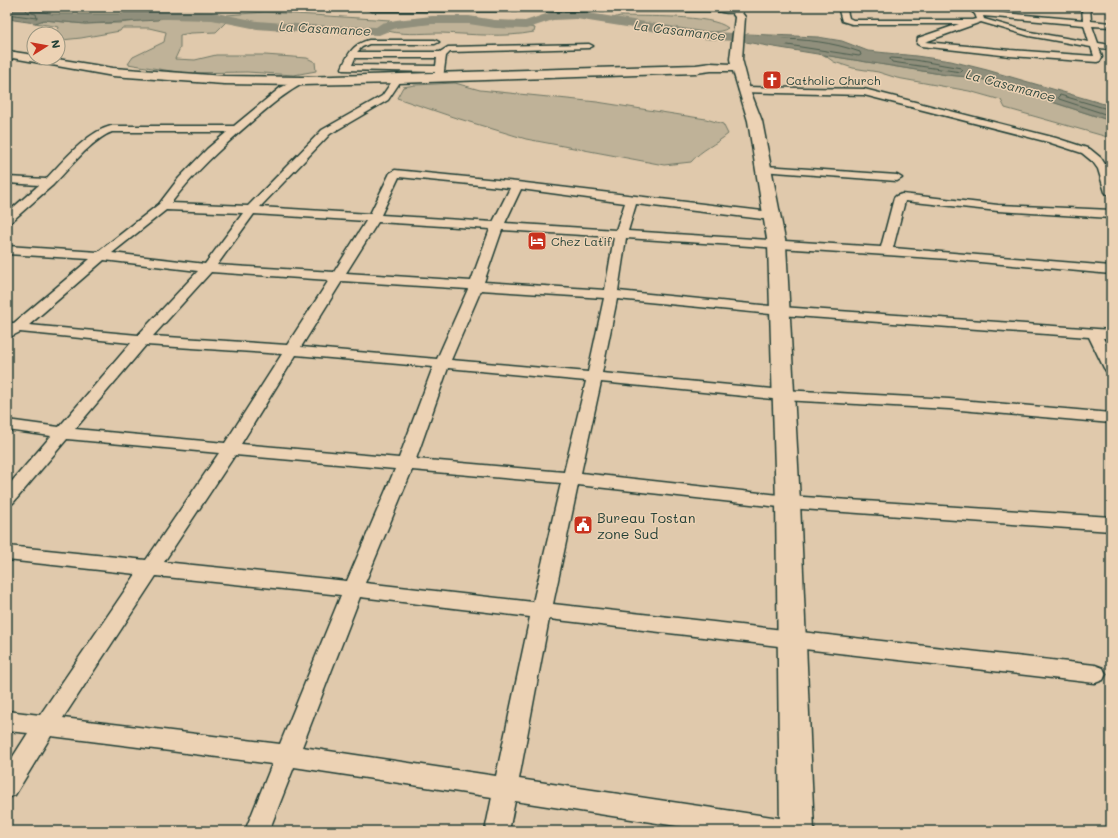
<svg xmlns="http://www.w3.org/2000/svg" width="1118" height="838" font-family="Mali,sans-serif">
<style>
.green{fill:#bfb298;stroke:#6f7866}
.water{fill:#908f7b;stroke:#636e5f}
.lines{fill:none;stroke-linecap:round;stroke-linejoin:round}
.shore{stroke:#4c5e50;stroke-width:1}
.river{fill:#908f7b;fill-rule:evenodd}
.minor-casing{stroke:#1f3d34;stroke-width:3}
.secondary-casing{stroke:#1f3d34;stroke-width:3}
.primary-casing{stroke:#1f3d34;stroke-width:3}
.minor{fill:#ecd2b4;fill-rule:evenodd}
.secondary{fill:#ecd2b4;fill-rule:evenodd}
.primary{fill:#ecd2b4;fill-rule:evenodd}
.labels{text-anchor:middle;dominant-baseline:central;stroke-width:3;stroke-linejoin:round;paint-order:stroke}
.far-poi-label{font-size:12px;fill:#1f3d34;stroke:#ecd2b4;text-anchor:start}
.far-water-label{font-size:13px;font-style:italic;fill:#30493f;stroke:#ecd2b4}
.poi-label{font-size:14px;fill:#1f3d34;stroke:#ecd2b4;text-anchor:start}
</style>
<rect width="100%" height="100%" fill="#e0c9ac"/>
<filter id="ink" filterUnits="userSpaceOnUse"><feTurbulence type="fractalNoise" baseFrequency=".025" numOctaves="2"/><feDisplacementMap in="SourceGraphic" scale="8" xChannelSelector="R" yChannelSelector="G"/><feConvolveMatrix kernelMatrix="1 2 1 2 8 2 1 2 1" color-interpolation-filters="sRGB"/></filter>
<g filter="url(#ink)">
<!-- green -->
<g class="green">
<path d="M265 12 390 20 382 27 375 30 272 26 226 17 227 15Z"/>
<path d="M620 16C642 17 712 14 728 28 715 40 633 21 613 18Z"/>
<path d="M176 17 211 18 226 22 216 32 191 33 180 35V48L175 59 195 60 216 55H265L307 58 315 62 316 71 294 75 247 72 183 73 128 64 133 57 164 42 166 32 149 28H122L120 31 81 38 62 40 57 34 59 27 35 23 44 20 85 24 119 23Z"/>
<path d="M431 21 472 22 501 27 525 26 535 28 534 32C504 38 471 34 441 33 422 33 399 36 382 29Z"/>
<path d="M824 55 947 75 978 78 1111 121V138L1005 108 1001 100 969 91 897 78 878 72 853 68 834 62Z"/>
<path d="M455 83 480 90 597 102 706 119 723 124 728 134C715 145 702 149 691 162L664 165 526 139 453 117 397 98 403 87 415 85Z"/>
</g>
<!-- water -->
<g class="water">
<path d="M7 7H22L52 14H164L158 20 85 24 44 20 35 23 14 20 7 17Z"/>
<path d="M747 34 818 37 842 41 868 51 916 56 951 61 987 70 1111 106V121L978 78 947 75 768 46 746 42Z"/>
</g>
<g class="lines">
<!-- shore -->
<g class="shore">
<path d="M7 14 37 18 36 14 27 12 25 7"/>
<path d="M775 39C805 39 832 42 860 52L861 55 859 56 775 43 773 41Z"/>
<path d="M892 58 915 60 961 68 963 70 961 72 892 62 890 59Z"/>
<path d="M1111 110 1060 95 1058 97 1059 99 1111 116"/>
</g>
<!-- river -->
<path class="river" d="M128 11 212 12 257 21 311 25 376 27 382 23 396 20 432 16H469L495 20 525 21 552 12 576 11 702 31 762 35 787 39 789 42 787 45 782 46 762 43 702 39 576 19 553 20 526 29 495 28 469 24H432L396 28 379 35 311 33 257 29 212 20 124 18 122 15 124 12Z"/>
<!-- minor casing -->
<g class="minor-casing">
<g id="minor">
<path d="M364 7H723L726 9 722 11H372Z"/>
<path d="M838 7H846L849 18 853 20H973L977 19 975 14 967 7H975L980 11 1083 20 1082 7H1090L1091 21 1111 23V27L1092 26 1098 43 1111 45V49L1099 48 1102 57 1100 61 1097 62 1010 56 921 46 917 44 918 38 959 24H852L842 21ZM983 16 1084 25 1089 42 1030 32 984 19ZM981 22 1029 36 1091 47 1094 56 1010 50 925 42Z"/>
<path d="M369 40H435L439 42 435 44H369L362 47 357 52H440L448 47 589 44 593 46 589 48 450 52 446 56 443 78 439 81 435 78V72L343 70 342 68C348 54 353 44 369 40ZM355 58H437L436 66 352 65Z"/>
<path d="M14 52 17 53 18 55 7 62V55Z"/>
<path d="M398 76 402 79 388 100 330 134 260 207 370 214 390 173 395 170 517 182 772 212 776 214 778 216 776 218 772 220 636 204 628 231 881 247 894 198 896 196 902 194 998 205 1111 210V218L998 211 905 201 893 248 1111 266V274L948 259 626 238 618 291 781 307 1111 330V338H1103L1111 353V372L1106 371 1104 368 1089 337 781 315 617 299 602 373 783 390 949 399 1111 413V423L949 409 783 400 601 382 581 473 788 496 1111 517V531L788 508 578 485 553 604 1095 665 1103 668 1106 674 1103 680 1095 683 549 619 519 779 786 819 795 823 798 831H709L515 801 509 831H485L492 797 294 767 269 831H245L272 764 51 736 15 795 7 798V766L28 733 7 731V711L40 715 136 574 7 560V546L146 560 219 453 67 439 13 503 7 505V487L51 436 7 430V420L59 427 131 343 20 332 12 336 7 335V323H14L90 259 7 254V246L98 252 159 204 179 178 207 149 227 132H112C92 139 68 170 53 185 39 197 25 209 11 222L7 223V213L39 185 7 183V177L46 179C63 161 87 132 111 126H234L280 88 298 79H304L305 81 304 83C283 94 269 107 250 123 221 148 195 172 171 203L248 206 322 130 382 96 395 77ZM399 177 510 188 493 222 381 215ZM521 189 625 203 616 230 505 223ZM166 210 243 213 205 264 112 253ZM254 214 366 221 334 272 217 265ZM378 222 490 229 471 281 346 273ZM502 230 614 237 605 290 484 282ZM104 260 198 271 138 335 29 325ZM211 272 329 280 287 345 153 336ZM342 281 468 289 437 359 301 347ZM481 290 604 298 588 372 451 360ZM146 345 282 354 225 443 75 429ZM296 355 433 367 399 458 241 444ZM448 368 586 381 564 472 416 459ZM235 455 395 469 347 581 164 562ZM412 470 561 483 533 602 365 583ZM156 576 341 595 280 744 63 718ZM360 597 530 617 496 776 302 747Z"/>
<path d="M744 87 864 89 1056 138 1090 149 1101 158 1108 169 1111 176V195L1107 194 1105 192 1098 169 1093 162 1082 153 1048 142 864 95 741 92 739 90Z"/>
<path d="M765 166 897 175 902 178 897 181 761 171 760 169Z"/>
</g>
</g>
<!-- secondary casing -->
<g class="secondary-casing">
<path id="secondary" d="M710 7H741L742 9C735 16 720 12 711 9Z"/>
</g>
<!-- primary casing -->
<g class="primary-casing">
<path id="primary" d="M733 7H743L742 13 745 17 742 59 750 90 762 121 786 245 800 502 814 831H780L776 502 768 245 748 121 733 71H711L696 73 398 83 301 85 224 84 113 76 7 57V51L34 55V58H51L113 68 224 76 301 77 696 65 711 63 731 64 730 59 735 17 732 13Z"/>
</g>
<!-- minor -->
<use href="#minor" class="minor"/>
<!-- secondary -->
<use href="#secondary" class="secondary"/>
<!-- primary -->
<use href="#primary" class="primary"/>
</g>
</g>
<!-- icons -->
<defs>
<g id="church-square" transform="scale(1)"><rect x="-9" y="-9" width="18" height="18" rx="4" fill="#c8321e" stroke="#ecd2b4"/><path d="M-1.2-6h2.4v3.5h3.3v2.4h-3.3V6h-2.4V-.1h-3.3v-2.4h3.3Z" fill="#fff"/></g>
<g id="hotel-square" transform="scale(1)"><rect x="-9" y="-9" width="18" height="18" rx="4" fill="#c8321e" stroke="#ecd2b4"/><path d="M-6-4.5h1.5V1H6V5H4.5V3h-9V5H-6ZM-4 0a1.8 1.8 0 1 1 3.6 0ZM.5 0V-2.5h3Q6-2.5 6 0Z" fill="#fff"/></g>
<g id="civic-square" transform="scale(1)"><rect x="-9" y="-9" width="18" height="18" rx="4" fill="#c8321e" stroke="#ecd2b4"/><path d="M-.6-6.5H3V-4.5H.6V-3L4-1V1h2V6H-6V1h2V-1L-.6-3ZM-1.2 2.5V6h2.4V2.5Z" fill="#fff"/></g>
</defs>
<g fill-rule="evenodd">
<use href="#church-square" x="772" y="80"/>
<use href="#hotel-square" x="537" y="241"/>
<use href="#civic-square" x="583" y="525"/>
</g>
<g class="labels">
<!-- far-poi labels -->
<g class="far-poi-label">
<text x="786" y="80">Catholic Church</text>
<text x="551" y="241">Chez Latif</text>
</g>
<!-- far-water labels -->
<g class="far-water-label">
<text transform="translate(325 28) rotate(3)">La Casamance</text>
<text transform="translate(680 30) rotate(7)">La Casamance</text>
<text transform="translate(1011 85) rotate(15)">La Casamance</text>
</g>
<!-- poi labels -->
<g class="poi-label">
<text x="597" y="517">Bureau Tostan<tspan x="597" dy="16">zone Sud</tspan></text>
</g>
</g>
<!-- margin -->
<rect width="1118" height="838" fill="none" stroke="#ecd2b4" stroke-width="24"/>
<rect x="12" y="12" width="1094" height="814" fill="none" stroke="#1f3d34" stroke-width="1.5" filter="url(#ink)"/>
<!-- north arrow -->
<g transform="translate(46 46) rotate(79)"><circle r="19" fill="#ecd2b4" stroke="#9a9681"/>
<path d="M0-3L7 15L0 10L-7 15Z" fill="#c8321e"/>
<text y="-6" font-size="11" font-weight="bold" text-anchor="middle" fill="#1f3d34">N</text>
</g>
</svg>
